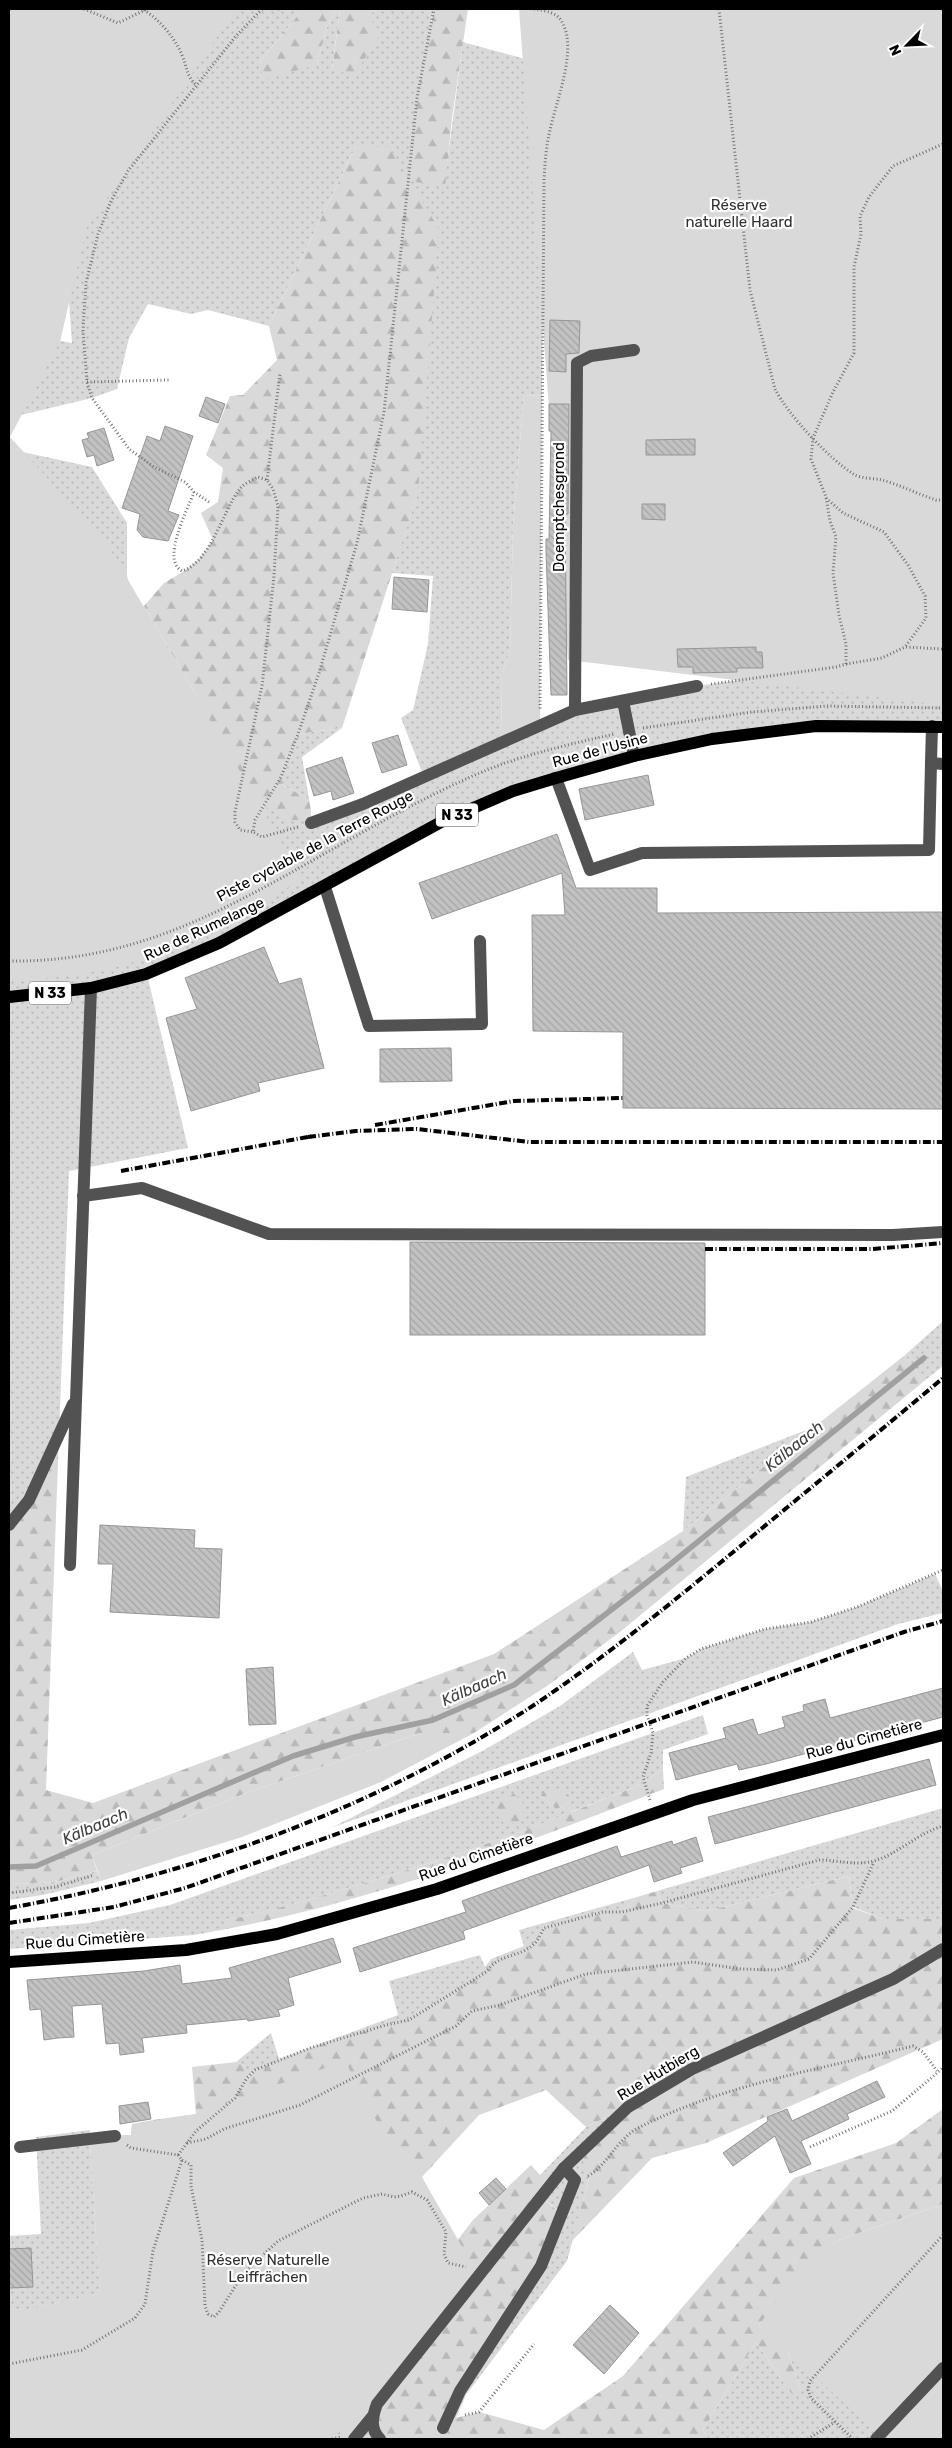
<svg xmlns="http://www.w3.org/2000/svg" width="952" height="2448" font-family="Rubik,sans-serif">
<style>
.grass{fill:url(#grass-dots)}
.forest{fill:url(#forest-firs)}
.green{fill:#d9d9d9}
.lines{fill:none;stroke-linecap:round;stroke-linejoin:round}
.stream{stroke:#a0a0a0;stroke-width:5.5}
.building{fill:url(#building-back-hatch);stroke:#969696}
.minor-tunnel{stroke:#d9d9d9;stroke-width:12;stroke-dasharray:12 6;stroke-linecap:butt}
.path{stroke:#747474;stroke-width:3;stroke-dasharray:1 2.5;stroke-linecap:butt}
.minor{stroke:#525252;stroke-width:12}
.major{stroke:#000;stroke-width:12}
.rail{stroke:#000;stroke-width:4;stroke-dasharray:8 2.5 1 2.5;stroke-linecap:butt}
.labels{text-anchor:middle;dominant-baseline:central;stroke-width:4.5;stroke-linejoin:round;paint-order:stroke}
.shield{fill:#fff;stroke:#4c4c4c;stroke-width:1}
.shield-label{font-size:14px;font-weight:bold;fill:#000}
.park-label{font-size:15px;fill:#303030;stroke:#fff}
.street-label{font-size:15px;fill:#000;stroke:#fff}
.water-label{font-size:16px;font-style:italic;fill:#414141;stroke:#fff}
</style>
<defs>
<pattern id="grass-dots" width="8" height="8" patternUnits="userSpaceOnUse" patternTransform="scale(1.25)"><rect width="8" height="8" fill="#d9d9d9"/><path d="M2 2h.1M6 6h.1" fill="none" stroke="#b8b8b8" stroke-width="1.8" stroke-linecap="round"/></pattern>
<pattern id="forest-firs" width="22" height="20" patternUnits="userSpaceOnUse" patternTransform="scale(1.25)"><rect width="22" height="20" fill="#d9d9d9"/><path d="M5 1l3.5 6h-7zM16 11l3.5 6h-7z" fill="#b8b8b8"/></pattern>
<pattern id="building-back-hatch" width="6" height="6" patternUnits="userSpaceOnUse" patternTransform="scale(1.25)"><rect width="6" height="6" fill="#c2c2c2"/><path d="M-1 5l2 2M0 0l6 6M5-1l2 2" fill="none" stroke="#a5a5a5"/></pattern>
</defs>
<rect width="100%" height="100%" fill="#fff"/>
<!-- grass -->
<g class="grass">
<path d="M9 9H303L259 63 317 62 328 24 337 9H340L332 69 368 16 376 9H434L431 20 444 187 463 42 565 70 544 180 542 396 524 395 513 526 510 652 501 675 502 742 575 710 697 686 836 667 943 107V727L816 726 712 739 513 791 147 974 188 1148 69 1171 59 1435 9 1525V449L92 467 127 523V576L131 604 144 606 196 695 202 729 247 816 264 805 290 820H305L311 811V822L424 777 401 718 413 710 428 644 433 576 392 573 418 492 356 146 269 326 208 310 191 314 148 304 129 338 117 389 92 398 17 416 60 323V341L72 343 65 246Z"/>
<path d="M342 728 302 757 309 799 284 786 281 777 298 734Z"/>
<path d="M943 1321V1366L923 1382 905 1355Z"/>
<path d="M814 1427 683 1531 686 1477Z"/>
<path d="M935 1574 943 1591V1613L898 1624 331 1828 484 1750 560 1706 633 1652 642 1670 686 1658 701 1649 765 1629 811 1622 857 1607Z"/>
<path d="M703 1715 708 1734 663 1750V1770L635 1787 570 1812V1798L541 1796 556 1809 562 1807 570 1813C503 1840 434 1862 365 1883 319 1897 273 1911 226 1920L227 1929 194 1935 9 1949V1930L89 1923 170 1905Z"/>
<path d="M943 1808V1919H883L853 1907 849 1876 707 1911 662 1903 657 1891Z"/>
<path d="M97 1871 101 1881 43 1895 9 1900V1884L55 1882Z"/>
<path d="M637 1897 622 1912H603L544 1928C541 1933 538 1941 533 1945 518 1958 500 1953 486 1972L409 2020 386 2025 310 2048 255 2070 247 2078 244 2065 236 2062 271 2033 279 2059 398 2015 389 1981 480 1955 485 1967 491 1959 524 1946 519 1930Z"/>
<path d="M628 2107 590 2175 567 2261 466 2395 456 2418 447 2420 562 2213 541 2197 552 2174 547 2168 586 2127Z"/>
<path d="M153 2120 131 2148 90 2142 100 2294 30 2309 9 2310V2236L41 2234 36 2137 90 2130V2137L131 2135 132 2124Z"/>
<path d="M756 2342 791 2393 800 2388 787 2348 883 2439H708L703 2430Z"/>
</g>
<!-- forest -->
<g class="forest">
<path d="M303 9H337L328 24 317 62 309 67 264 79 259 63Z"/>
<path d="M340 9H376L368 16 381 33 354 75 332 70Z"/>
<path d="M434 9H468L452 118 445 187 410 181 439 229 418 493 342 728 298 734 281 777 284 786 309 799 311 811 305 820H290L264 806 246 816 202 729 196 695 144 606 164 583 186 570 200 558 213 540 201 513 218 502 223 468 206 455 230 396 243 395 277 360 269 326 356 146 389 147 409 180 417 98Z"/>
<path d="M905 1355 923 1382 620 1632 547 1686 474 1733H420L244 1794 92 1855 97 1871 55 1882 9 1884V1525L59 1435 46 1790 93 1803 494 1654 683 1531Z"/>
<path d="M663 1770 664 1789C522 1844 378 1900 227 1929L225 1920C273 1911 318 1897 365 1883 434 1862 502 1840 569 1813L562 1807 556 1809 541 1796 543 1791 562 1788 571 1798V1812L635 1787Z"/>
<path d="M513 1793 523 1803 524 1819 506 1826 494 1811 498 1802Z"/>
<path d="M849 1876 853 1908 883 1919H943V2039L706 2143 652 2158 571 2242 590 2176 583 2168 585 2148 626 2108 586 2127 546 2090 479 2115 422 2177 456 2242 473 2220 531 2165 540 2175 547 2168 552 2174 541 2197 562 2214 541 2266 448 2420 479 2412 544 2430 623 2376 794 2178 896 2143 943 2109V2204L836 2241 759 2325 787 2348 800 2388 797 2396 791 2393 756 2342 703 2430 708 2439H9V2310L30 2309 100 2294 90 2142 131 2148 153 2120 196 2114 192 2067 236 2062 244 2065 248 2078 255 2070 310 2048 386 2025 409 2020 486 1972C500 1953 518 1958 533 1945 538 1941 541 1933 544 1928L603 1912H622L637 1897 657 1891 662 1903 707 1911Z"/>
</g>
<!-- green -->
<g class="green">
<path d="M9 9H236L86 229 60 342 10 437 107 544 303 879C251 908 200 938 143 959 101 974 53 978 9 981Z"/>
<path d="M519 9H943V705L568 660Z"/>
<path d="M524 395 542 396 540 726 502 742 501 675 510 652 513 526Z"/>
<path d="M420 1733H474L381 1782 242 1837 101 1881 92 1855 244 1794Z"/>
<path d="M345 2061 396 2158 409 2155 479 2276 377 2404 330 2439H9V2310L30 2309 100 2294 90 2137 131 2135 132 2124 196 2114Z"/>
<path d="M943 2204V2439H883L759 2325 791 2282 836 2241Z"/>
</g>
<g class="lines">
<!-- stream -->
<path class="stream" d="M9 1867 36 1866 293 1756 355 1737 433 1720 514 1685 668 1566 924 1358"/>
</g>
<!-- building -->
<g class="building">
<path d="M550 320 580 321 579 353 566 354V372L549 371Z"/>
<path d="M206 397 225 404 218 423 199 416Z"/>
<path d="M549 404H569L568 514H565L567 695H551L546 551V539H549L551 431H549Z"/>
<path d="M165 426 193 436 168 511 179 515 168 541 143 537 137 530 140 514 122 508 147 436 160 441Z"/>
<path d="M104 428 114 460 97 466 94 455 87 457 82 440 89 438 87 433Z"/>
<path d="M695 439V455H646V440Z"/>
<path d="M642 504H665V520L642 519Z"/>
<path d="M394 577 429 580 427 612 392 609Z"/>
<path d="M756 647V652H762L763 668H737V672L693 673V667H678L677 649Z"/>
<path d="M398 735 407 765 382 773 372 743Z"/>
<path d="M342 757 354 793 333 800 331 791 314 796 306 769Z"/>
<path d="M648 775 654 805 585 820 579 789Z"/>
<path d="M557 834 576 888H657V913L943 912V1109L623 1108V1032L533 1031 532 915H565L562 873 432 919 419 883Z"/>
<path d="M264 947 279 984 301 978 324 1068 258 1083 260 1091 191 1111 166 1018 197 1009 185 978Z"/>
<path d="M451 1048 452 1081 380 1082V1049Z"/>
<path d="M410 1242 705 1243V1335H410Z"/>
<path d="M100 1525 195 1530 194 1548 222 1549 219 1618 110 1612 113 1564H98Z"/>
<path d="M273 1667 276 1724 249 1725 246 1669Z"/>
<path d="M943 1688V1717L766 1764 739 1770 737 1764 676 1780 669 1753 726 1738 723 1728 753 1719 758 1735 785 1727 782 1717 804 1711 803 1705 825 1699 830 1718Z"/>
<path d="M929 1759 936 1785 715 1844 708 1817Z"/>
<path d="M696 1837 703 1861 680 1868 682 1873 654 1882 649 1865 463 1931 465 1939 360 1972 353 1948 466 1912 462 1901 617 1846 621 1857 672 1841 673 1845Z"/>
<path d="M333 1938 341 1962 288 1978 294 2005 278 2010 280 2016 248 2021 247 2019 186 2025 187 2033 142 2038 144 2052 120 2055 119 2043 106 2044 102 2004 72 2006 74 2037 58 2038 44 2040 41 2009 30 2010 27 1980 144 1971 180 1965 182 1984 232 1978 229 1968Z"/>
<path d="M877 2081 885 2097 847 2114 849 2119 801 2141 811 2164 790 2173 775 2136 733 2166 723 2153 768 2121 767 2117 787 2109 792 2121Z"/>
<path d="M148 2102 151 2119 120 2124 119 2106Z"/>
<path d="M496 2178 506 2189 489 2205 479 2193Z"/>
<path d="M31 2248 33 2287 9 2288V2249Z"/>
<path d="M610 2305 639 2333 604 2374 573 2345Z"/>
</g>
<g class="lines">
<!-- minor-tunnel -->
<path class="minor-tunnel" d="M438 2439 443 2428"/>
<!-- path -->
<g class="path">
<path d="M84 9 118 23 147 9"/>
<path d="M278 9H280"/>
<path d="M534 9C546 11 558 12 563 24 577 51 556 102 550 130 546 147 545 163 544 180L540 711"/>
<path d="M719 9 750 290 775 389C788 415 830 460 855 475 863 479 874 478 882 480 900 485 918 494 936 500H943"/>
<path d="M144 10C159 19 175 38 182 55 188 69 185 74 197 86"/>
<path d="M87 382 169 380"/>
<path d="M267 480 280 373"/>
<path d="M194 492C187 511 161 560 182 571 210 563 223 511 239 490 243 484 252 480 258 477L267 480 273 489 278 506 274 576 262 686 235 812V822L240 830 253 832"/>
<path d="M826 498 843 513 884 532 908 565 925 596 926 618 905 647"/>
<path d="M209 502 194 492 185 482 154 467 129 449 92 398 87 382 83 330 86 283 98 234 111 201 128 171 236 36 262 9"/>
<path d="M846 664 882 658 905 647 943 649"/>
<path d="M711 684 836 667 846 664V644L839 615 833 573 836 537 830 521 826 497 811 459 813 438 833 392 854 353V267L861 234 860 216 869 197 893 166 943 144"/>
<path d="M643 728 752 712 827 706 943 708"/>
<path d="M298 827 262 837 253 832 255 820 281 777 298 734 319 673 357 543 384 412 417 98 434 9"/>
<path d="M9 961C152 963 252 893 372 827 414 804 461 779 505 763 541 751 578 742 615 734"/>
<path d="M650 1800 643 1777 651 1753 653 1733 647 1715V1706L663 1682 686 1658 701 1649 765 1629 811 1622 857 1607 943 1570"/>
<path d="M9 1893 55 1887 94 1875"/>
<path d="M187 2143 206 2139 224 2129 300 2105 456 2026 472 2011 500 2005 586 1974 693 1962 741 1969 777 1970 809 1959 853 1907 874 1862"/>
<path d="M810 2147 892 2111 943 2068"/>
<path d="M178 2155 196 2131 235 2098 247 2078 255 2070 310 2048 386 2025 409 2020 486 1972C500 1953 518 1958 533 1945 538 1941 541 1933 544 1928L603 1912H622L662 1903 819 1860C837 1860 856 1866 874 1861 898 1854 918 1833 943 1826"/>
<path d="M182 2160 191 2165V2186L202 2240 205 2306 208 2314 214 2317 219 2312 243 2274 278 2241 363 2198 382 2194 394 2197 401 2196 412 2192 427 2200 446 2232 444 2254 448 2263 466 2267"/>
<path d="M588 2176C608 2165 617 2138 640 2127 725 2084 822 2069 913 2046L923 2052 937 2071"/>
<path d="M9 2364 82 2350 135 2318 145 2304 153 2251 182 2160 178 2155 131 2148 127 2145"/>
<path d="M465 2415 479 2412 534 2344"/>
<path d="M332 2439 341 2437"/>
<path d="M808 2439 835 2422"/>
<path d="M853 2439 811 2398 808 2390 810 2381 943 2235"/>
</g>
<!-- minor -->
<g class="minor">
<path d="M623 701 634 756"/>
<path d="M575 710 577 363 591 356 634 350"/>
<path d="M932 726 931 763 943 764"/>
<path d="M556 778 590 870 642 853 929 850 931 763"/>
<path d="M311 823 363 804 575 710 697 686"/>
<path d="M325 887 369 1026 482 1024 480 941"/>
<path d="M83 1196 142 1188 269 1234 893 1235 943 1232"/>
<path d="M9 1525 29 1500 73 1404"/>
<path d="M70 1565 91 988"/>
<path d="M20 2147 115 2136"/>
<path d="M443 2428 460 2391 541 2266 575 2180 564 2168"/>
<path d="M354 2439 372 2417"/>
<path d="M380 2439C370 2429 372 2417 377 2404L564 2168 628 2107 692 2069 893 1979 943 1949"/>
<path d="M876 2439 943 2368"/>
</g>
<!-- major -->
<g class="major">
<path d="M9 997 91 988 146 974 219 943 443 821 513 791 556 778 634 756 712 739 816 726 943 727"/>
<path d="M9 1962 186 1950 277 1934 437 1889 693 1800 943 1735"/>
</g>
<!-- rail -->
<g class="rail">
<path d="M375 1125 514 1101 623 1098"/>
<path d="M308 1137 356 1131 417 1129 529 1142H943"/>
<path d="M121 1171 313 1136"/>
<path d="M705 1249H873L943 1243"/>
<path d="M9 1908C194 1875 379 1807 537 1703 611 1653 680 1596 749 1539 814 1485 879 1432 943 1378"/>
<path d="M9 1923 114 1907 185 1888 904 1632 943 1621"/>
</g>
</g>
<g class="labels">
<!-- shield labels -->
<g class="shield">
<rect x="436" y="803.5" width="42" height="23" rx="4"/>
<rect x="29" y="981.5" width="42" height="23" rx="4"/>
</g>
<g class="shield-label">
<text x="457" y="815">N 33</text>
<text x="50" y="993">N 33</text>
</g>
<!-- park labels -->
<g class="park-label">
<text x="739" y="205">Réserve<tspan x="739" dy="17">naturelle Haard</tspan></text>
<text x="268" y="2260">Réserve Naturelle<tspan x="268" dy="17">Leiffrächen</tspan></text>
</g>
<!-- street labels -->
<g class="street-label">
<text transform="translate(559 507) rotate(-90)">Doemptchesgrond</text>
<text transform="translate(600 750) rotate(-15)">Rue de l'Usine</text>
<text transform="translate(315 846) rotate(-28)">Piste cyclable de la Terre Rouge</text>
<text transform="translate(204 929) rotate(-25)">Rue de Rumelange</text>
<text transform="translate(864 1739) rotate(-15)">Rue du Cimetière</text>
<text transform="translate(476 1857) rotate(-19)">Rue du Cimetière</text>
<text transform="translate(85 1940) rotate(-4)">Rue du Cimetière</text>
<text transform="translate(658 2073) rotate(-31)">Rue Hutbierg</text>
</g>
<!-- water labels -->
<g class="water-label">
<text transform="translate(794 1446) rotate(-39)">Kälbaach</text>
<text transform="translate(474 1687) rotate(-24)">Kälbaach</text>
<text transform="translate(95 1826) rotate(-23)">Kälbaach</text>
</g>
</g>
<!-- border -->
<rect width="952" height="2448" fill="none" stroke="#000000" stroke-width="20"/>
<!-- north arrow -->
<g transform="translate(907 45) rotate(246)" stroke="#ffffff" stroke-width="4" paint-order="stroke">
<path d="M0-4L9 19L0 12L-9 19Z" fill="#000000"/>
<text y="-8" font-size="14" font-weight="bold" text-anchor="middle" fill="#000000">N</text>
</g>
</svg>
